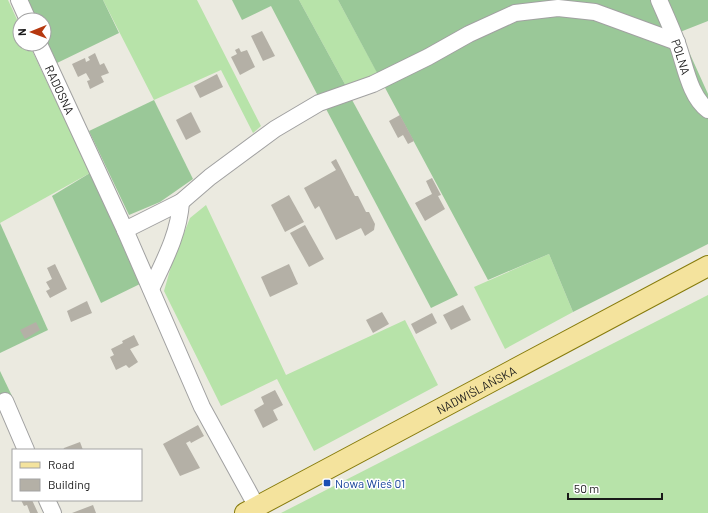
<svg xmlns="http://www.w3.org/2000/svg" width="708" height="513" font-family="Barlow,sans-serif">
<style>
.grass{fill:#b7e3a9}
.forest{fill:#9ac898}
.building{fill:#b4b0a6}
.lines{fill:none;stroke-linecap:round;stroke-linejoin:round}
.minor-casing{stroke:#a1a1a1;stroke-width:18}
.major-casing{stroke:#867b0b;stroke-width:22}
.minor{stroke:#fff;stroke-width:16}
.major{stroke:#f4e39d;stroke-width:20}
.transit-dot{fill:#1a4fb4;stroke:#fff;stroke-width:1.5}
.labels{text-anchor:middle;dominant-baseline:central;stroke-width:3;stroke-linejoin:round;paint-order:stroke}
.street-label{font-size:12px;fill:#1a1a1a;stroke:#fff}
.transit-label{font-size:12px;fill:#164399;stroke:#fff;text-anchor:start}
</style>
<rect width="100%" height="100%" fill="#ebeae0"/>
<!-- grass -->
<g class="grass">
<path d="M0 0H8L20 26V44H29L90 173 0 223Z"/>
<path d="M103 0H197L261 126 253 133 221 70 154 100Z"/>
<path d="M299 0H338L379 76 347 88Z"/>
<path d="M206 205 286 375 405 320 438 385 314 451 277 379 221 406 164 291 172 263 190 218Z"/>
<path d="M549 254 573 312 505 349 474 287Z"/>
<path d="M708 295V513H281Z"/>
</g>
<!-- forest -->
<g class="forest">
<path d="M27 0H103L119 33 57 63 44 35V20H37Z"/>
<path d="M232 0H299L347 88 318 96 271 6 242 20Z"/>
<path d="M338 0H708V21L680 32 708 94V244L573 312 549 254 488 280Z"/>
<path d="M351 98 458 295 431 308 325 107Z"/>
<path d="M154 100 193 179 160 202 129 215 89 131Z"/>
<path d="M90 173 142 283 101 303 52 196Z"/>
<path d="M0 223 48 330 0 353Z"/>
<path d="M0 371 12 396 0 402Z"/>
</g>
<!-- building -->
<g class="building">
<path d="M262 31 275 56 263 61 251 36Z"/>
<path d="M239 48 241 52 247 50 255 67 240 75 231 57 237 54 235 50Z"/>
<path d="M95 53 100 65 104 63 109 73 101 76 104 82 90 89 87 81 90 80 86 73 78 77 72 64 85 58 86 62 90 60 88 57Z"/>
<path d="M217 74 223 87 200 98 194 86Z"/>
<path d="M191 112 201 132 186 140 176 120Z"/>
<path d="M400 115 414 141 408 144 403 135 398 138 389 121Z"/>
<path d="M336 159 355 196H358L366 212H369L375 224 374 230 365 236 361 228 336 240 319 206 315 209 304 188 336 170 331 162Z"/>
<path d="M432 178 441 195 438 196 445 209 425 221 415 203 432 194 426 181Z"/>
<path d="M289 195 304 222 285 232 271 205Z"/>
<path d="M305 225 324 259 309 267 290 233Z"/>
<path d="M55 264 67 289 50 298 46 291 50 289 46 282 52 279 47 268Z"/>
<path d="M289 264 298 284 270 297 261 277Z"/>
<path d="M87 301 92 313 71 322 67 311Z"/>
<path d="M463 305 471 320 451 330 443 315Z"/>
<path d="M382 312 389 324 373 333 366 320Z"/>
<path d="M432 313 437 323 416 334 411 324Z"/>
<path d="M36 322 40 330 25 339 20 330Z"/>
<path d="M134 335 139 345 130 349 138 362 129 368 126 365 116 370 110 357 114 355 111 349 123 343 122 341Z"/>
<path d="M275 390 283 405 273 410 278 420 263 428 254 410 264 404 261 397Z"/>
<path d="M198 425 204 436 191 443 190 441 186 443 200 468 180 476 163 444Z"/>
<path d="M80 442 83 450H63L64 448Z"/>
<path d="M21 500H32L38 513H30L27 505 24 506Z"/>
<path d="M93 505 96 513H72Z"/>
</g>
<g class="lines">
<!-- minor casing -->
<g class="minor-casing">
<g id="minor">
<path d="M19 0 28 20"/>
<path id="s1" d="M659 0C665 14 672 29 677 43 685 64 689 96 708 110"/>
<path id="s2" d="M39 44 125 230 202 407 257 507"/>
<path d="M125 230 181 202 210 177 275 129 319 103 373 84 428 57 469 34 515 13 558 8 595 12 677 42"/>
<path d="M151 289C164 261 179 234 181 202"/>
<path d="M5 401 26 450"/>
<path d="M47 500 53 513"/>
</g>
</g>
<!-- major casing -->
<g class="major-casing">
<g id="major">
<path id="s3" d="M245 513 708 266"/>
</g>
</g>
<!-- minor -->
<use href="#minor" class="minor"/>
<!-- major -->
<use href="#major" class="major"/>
</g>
<!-- markers -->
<rect class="transit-dot" x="323" y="479" width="8" height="8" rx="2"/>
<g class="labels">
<!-- street labels -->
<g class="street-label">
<text stroke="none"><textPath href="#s1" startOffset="61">POLNA</textPath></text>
<text stroke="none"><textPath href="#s2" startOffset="50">RADOSNA</textPath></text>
<text stroke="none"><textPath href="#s3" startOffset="262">NADWIŚLAŃSKA</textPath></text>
</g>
<!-- transit labels -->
<g class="transit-label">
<text x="335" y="483">Nowa Wieś 01</text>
</g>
</g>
<!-- legend -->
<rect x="12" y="449" width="130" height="52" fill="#ffffff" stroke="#a3a3a3"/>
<rect x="20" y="462" width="20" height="6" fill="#f4e39d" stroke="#a3a3a3"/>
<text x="48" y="469" font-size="12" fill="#1a1a1a">Road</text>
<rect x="20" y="479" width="20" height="12" fill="#b4b0a6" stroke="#a3a3a3"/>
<text x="48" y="489" font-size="12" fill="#1a1a1a">Building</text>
<!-- north arrow -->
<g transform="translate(32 32) rotate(269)"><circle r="19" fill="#ffffff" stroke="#a3a3a3"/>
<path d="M0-3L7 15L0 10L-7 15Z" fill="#b6380f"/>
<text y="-6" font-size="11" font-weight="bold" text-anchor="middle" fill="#1a1a1a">N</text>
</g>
<!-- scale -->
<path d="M568 493v6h94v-6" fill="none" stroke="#1a1a1a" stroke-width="2"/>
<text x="574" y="493" font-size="12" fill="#1a1a1a" stroke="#ffffff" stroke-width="3" paint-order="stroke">50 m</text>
</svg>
